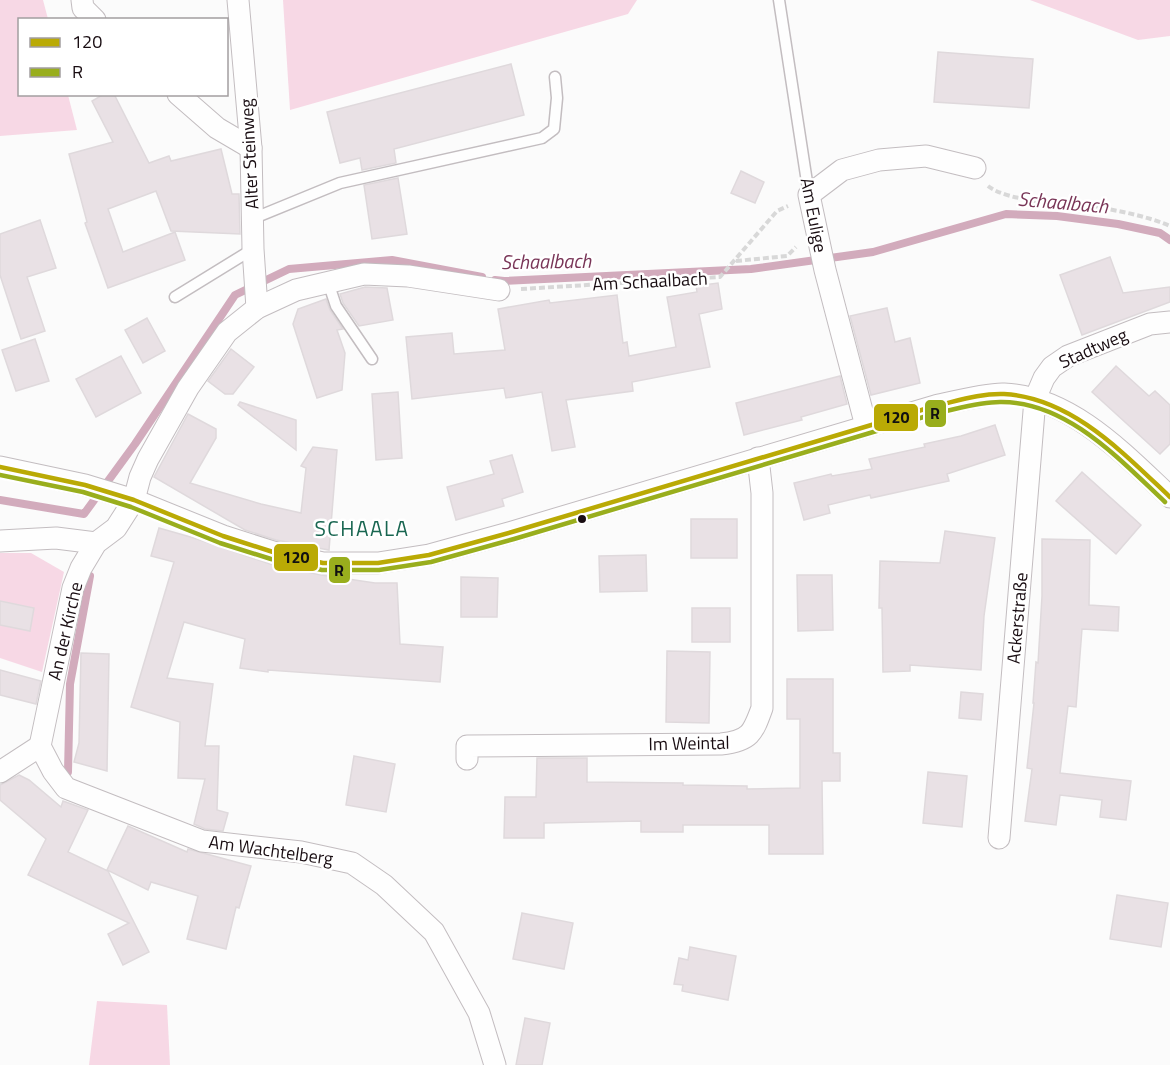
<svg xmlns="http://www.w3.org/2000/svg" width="1170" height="1065" font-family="'Titillium Web',sans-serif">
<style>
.green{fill:#f7d8e5}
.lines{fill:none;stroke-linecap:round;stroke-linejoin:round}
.stream{stroke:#d2abbc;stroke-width:8}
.building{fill:#e9e1e5;stroke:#dfd9dc;stroke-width:1.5}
.service-casing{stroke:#c3bdc0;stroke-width:13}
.minor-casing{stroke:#c3bdc0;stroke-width:23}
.path{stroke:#d8d8d8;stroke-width:4;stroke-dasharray:6 3;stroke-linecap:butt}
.service{stroke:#fefefe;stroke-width:10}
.minor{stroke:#fefefe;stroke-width:21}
.bus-1-casing{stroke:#fff;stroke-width:9}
.bus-2-casing{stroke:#fff;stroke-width:9}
.bus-1{stroke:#baaa05;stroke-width:4.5}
.bus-2{stroke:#99ae1d;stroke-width:4.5}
.bus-dot{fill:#190d12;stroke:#fff;stroke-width:2}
.labels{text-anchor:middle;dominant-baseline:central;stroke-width:5;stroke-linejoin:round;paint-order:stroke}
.street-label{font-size:18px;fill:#190d12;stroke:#fff}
.water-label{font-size:20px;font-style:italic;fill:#793557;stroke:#fff}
.quarter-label{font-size:21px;letter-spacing:1.5px;fill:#196651;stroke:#fff}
.line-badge{stroke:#fff;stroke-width:2}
.pale-badge-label{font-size:16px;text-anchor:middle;font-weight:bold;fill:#111}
</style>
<rect width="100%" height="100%" fill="#fbfbfb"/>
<!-- green -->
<g class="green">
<path d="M0 0H43L48 19 20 20V94L68 95 77 130 0 136Z"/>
<path d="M283 0H637L628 14 290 110Z"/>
<path d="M1030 0H1170V36L1138 40Z"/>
<path d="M0 553H31L64 572 42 672 0 658Z"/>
<path d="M97 1001 167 1005 170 1065H89Z"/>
</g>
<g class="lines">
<!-- stream -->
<g class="stream">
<path d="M495 280 504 281 751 269 873 252 1006 214 1057 216 1118 224 1160 233 1170 240"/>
<path d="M0 500 84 514 135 444 235 295 289 269 392 260 482 277"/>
<path d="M68 772 70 684 90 576"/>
</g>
</g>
<!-- building -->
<g class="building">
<path d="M938 52 1033 59 1029 108 934 102Z"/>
<path d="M511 64 524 115 394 149 396 163 362 170 360 158 340 163 327 112Z"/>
<path d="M104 94H114L149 163 169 156 171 161 221 149 232 194H239L240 234 171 231 156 191 108 209 123 252 175 232 185 260 108 288 85 223 87 222 69 154 113 142 92 101Z"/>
<path d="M741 171 764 182 755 203 731 193Z"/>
<path d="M398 178 407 234 372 239 364 185Z"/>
<path d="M40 220 56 268 27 277 45 331 21 339 0 275V234Z"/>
<path d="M1110 257 1123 293 1170 287V302L1082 335 1060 275Z"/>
<path d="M718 283 722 309 699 314 710 367 632 382 633 391 566 400 575 447 552 451 542 392 506 398 504 388 412 399 406 337 452 333 454 354 505 350 498 309 549 300 550 303 617 295 623 343 627 342 629 356 676 347 667 297 697 292 696 286Z"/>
<path d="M365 287 387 288 393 320 359 326 343 303 340 294Z"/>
<path d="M326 299 330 310 343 329 337 330 345 353 342 390 317 398 293 324 298 309Z"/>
<path d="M887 308 895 342 910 338 920 383 871 395 850 316Z"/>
<path d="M147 318 165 351 143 363 125 330Z"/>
<path d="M35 339 49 381 16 391 2 350Z"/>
<path d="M231 349 254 367 233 394H225L208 381Z"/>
<path d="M121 356 141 393 96 417 76 379Z"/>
<path d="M1116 366 1149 396 1155 391 1170 405V444L1160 454 1092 392Z"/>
<path d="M840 376 847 404 801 417 802 420 744 435 736 403Z"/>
<path d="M398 392 402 458 376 460 372 394Z"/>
<path d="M240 402 296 420V450L238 405Z"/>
<path d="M188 414 216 429V438L190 483 261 504 301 513 306 468 301 466 313 447 337 450 329 550 276 540 245 530 154 477Z"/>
<path d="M995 425 1005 455 947 474 949 481 871 498 870 495 828 505 830 513 804 520 794 483 831 474 832 476 872 469 869 459 925 447 924 444 961 436Z"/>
<path d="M512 455 523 492 502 499 504 506 456 520 447 487 494 474 490 461Z"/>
<path d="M1082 472 1141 525 1116 554 1056 501Z"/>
<rect x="691" y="519" width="46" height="39"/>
<path d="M159 528 194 538 270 564 321 575 375 583H397L400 644 443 647 440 682 268 670V672L240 668 245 639 184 622 167 678 213 684 205 746H219L217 810 228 813 223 831 205 829 194 824 205 779 178 778 180 722 131 707 174 562 151 556Z"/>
<path d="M945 531 995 538 984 616 981 670 910 665V671L883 672 882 608H879L880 561 940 563Z"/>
<path d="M1042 539 1090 540 1089 605 1119 607 1118 631 1082 629 1076 707 1068 706 1060 773 1131 781 1126 820 1100 817 1102 800 1060 795 1056 825 1025 821 1032 769 1027 768 1034 703H1033L1036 662 1038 663 1042 596Z"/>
<path d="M646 555 647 591 600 592 599 556Z"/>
<path d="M797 575H832L833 630 798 631Z"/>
<path d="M461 577 498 578 497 617H461Z"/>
<path d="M0 601 34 608 30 631 0 625Z"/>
<rect x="692" y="608" width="38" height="34"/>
<path d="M667 651 710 652 709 723 666 722Z"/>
<path d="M81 653 109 654 107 771 74 762 79 743Z"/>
<path d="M0 670 41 681 36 704 0 695Z"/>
<path d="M787 679H833V753H840V781H822L823 854H769V825H683V832H641V821L544 823V838H504L505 797H536L537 758H587V782L683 783V785L747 786V789L800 788V719H787Z"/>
<path d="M961 692 983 694 981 720 959 718Z"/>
<path d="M354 756 395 764 386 812 346 805Z"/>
<path d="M928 772 967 776 962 827 923 823Z"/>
<path d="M19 775 29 780 61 807 63 801 88 810 68 852 108 871 149 952 123 965 108 934 129 923 28 875 46 839 0 800V785Z"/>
<path d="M128 826 187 852 188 849 251 866 239 908 236 907 226 949 187 939 198 896 151 882 148 890 107 870Z"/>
<path d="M1117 895 1168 903 1161 947 1110 939Z"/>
<path d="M522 913 573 923 564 969 513 959Z"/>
<path d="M690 947 736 956 728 1000 682 991 683 985 674 984 679 958 688 960Z"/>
<path d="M525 1018 550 1023 542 1065H516Z"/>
</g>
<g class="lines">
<!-- service casing -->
<g class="service-casing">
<g id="service">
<path d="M779 0 809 195"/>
<path d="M252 219 340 183 542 138 554 129 557 98 555 77"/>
<path d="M328 282 336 306 372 359"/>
<path d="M175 297 253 249"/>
</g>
</g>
<!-- minor casing -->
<g class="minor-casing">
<g id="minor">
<path d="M82 0 83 8 95 20"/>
<path d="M238 0 251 148 253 249 257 308"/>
<path d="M178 94 217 128 251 148"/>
<path d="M866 426 825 270 809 195 842 170 879 160 926 156 975 168"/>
<path d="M0 467 85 485 134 500 223 536 273 552 323 563H378L429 555 512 532 935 406C953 402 988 393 1004 394 1071 397 1124 454 1170 497"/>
<path d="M0 541 56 538 96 543"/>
<path d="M40 746 73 588 81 568 96 543 116 528 134 500 140 477 148 459 188 388 227 332 257 308 296 290 364 274 408 276 499 290"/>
<path d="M40 746 53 771 66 788 202 841 301 852 352 863 384 885 434 932 479 1013 495 1065"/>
<path d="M467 759V746L721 744C750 741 753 733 762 708V493L758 458"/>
<path d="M0 772 40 746"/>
<path d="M999 838 1035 399 1044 378 1052 367 1068 356 1150 324 1170 322"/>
</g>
</g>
<!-- path -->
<g class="path">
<path d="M988 186C1009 203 1073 204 1102 208 1125 212 1149 217 1170 226"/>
<path d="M736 261 787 256 796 247"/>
<path d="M521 289 720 277 777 211 788 206"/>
</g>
<!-- service -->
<use href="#service" class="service"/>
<!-- minor -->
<use href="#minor" class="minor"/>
<!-- bus-1 casing -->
<g class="bus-1-casing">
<path id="bus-1" d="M0 467 85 485 134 500 223 536 273 552 323 563H378L429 555 512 532 935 406C957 401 981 393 1004 394 1072 398 1123 453 1170 497"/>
</g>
<!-- bus-2 casing -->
<g class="bus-2-casing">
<path id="bus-2" d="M0 475 83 492 131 507 220 543 271 559 322 570H379L431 562 514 539 937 413C957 409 979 402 1000 402 1067 401 1120 460 1165 502"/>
</g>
<!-- bus-1 -->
<use href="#bus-1" class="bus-1"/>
<!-- bus-2 -->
<use href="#bus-2" class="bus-2"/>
</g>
<!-- markers -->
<circle class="bus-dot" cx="582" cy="519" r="5"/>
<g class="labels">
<!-- street labels -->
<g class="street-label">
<text transform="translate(249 154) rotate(-93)">Alter Steinweg</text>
<text transform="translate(814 215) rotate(79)">Am Eulige</text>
<text transform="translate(650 281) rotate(-3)">Am Schaalbach</text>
<text transform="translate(1093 348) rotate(-24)">Stadtweg</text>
<text transform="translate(1017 618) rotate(-85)">Ackerstraße</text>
<text transform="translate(65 631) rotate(-77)">An der Kirche</text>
<text transform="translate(689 743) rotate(-1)">Im Weintal</text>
<text transform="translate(271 850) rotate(8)">Am Wachtelberg</text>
</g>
<!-- water labels -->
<g class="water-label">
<text transform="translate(1063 202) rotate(5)">Schaalbach</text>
<text transform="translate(546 261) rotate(-1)">Schaalbach</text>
</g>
<!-- quarter labels -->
<g class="quarter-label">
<text x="362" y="528">SCHAALA</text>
</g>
</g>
<g class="line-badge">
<rect x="924" y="399" width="23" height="29" rx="6" fill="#99ae1d"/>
<rect x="873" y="403" width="46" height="29" rx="6" fill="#baaa05"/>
<rect x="273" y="543" width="46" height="29" rx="6" fill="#baaa05"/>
<rect x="328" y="556" width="23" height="28" rx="6" fill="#99ae1d"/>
</g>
<g class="pale-badge-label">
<text x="935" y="419">R</text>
<text x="896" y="423">120</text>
<text x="296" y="563">120</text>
<text x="339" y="576">R</text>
</g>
<!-- legend -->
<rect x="18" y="18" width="210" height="78" fill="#ffffff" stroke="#a39ea0" stroke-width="1.5"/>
<rect x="30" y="38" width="30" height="9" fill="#baaa05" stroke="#a39ea0" stroke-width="1.5"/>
<text x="72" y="48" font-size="18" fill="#190d12">120</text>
<rect x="30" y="68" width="30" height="9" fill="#99ae1d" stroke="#a39ea0" stroke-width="1.5"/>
<text x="72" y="78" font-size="18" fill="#190d12">R</text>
</svg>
